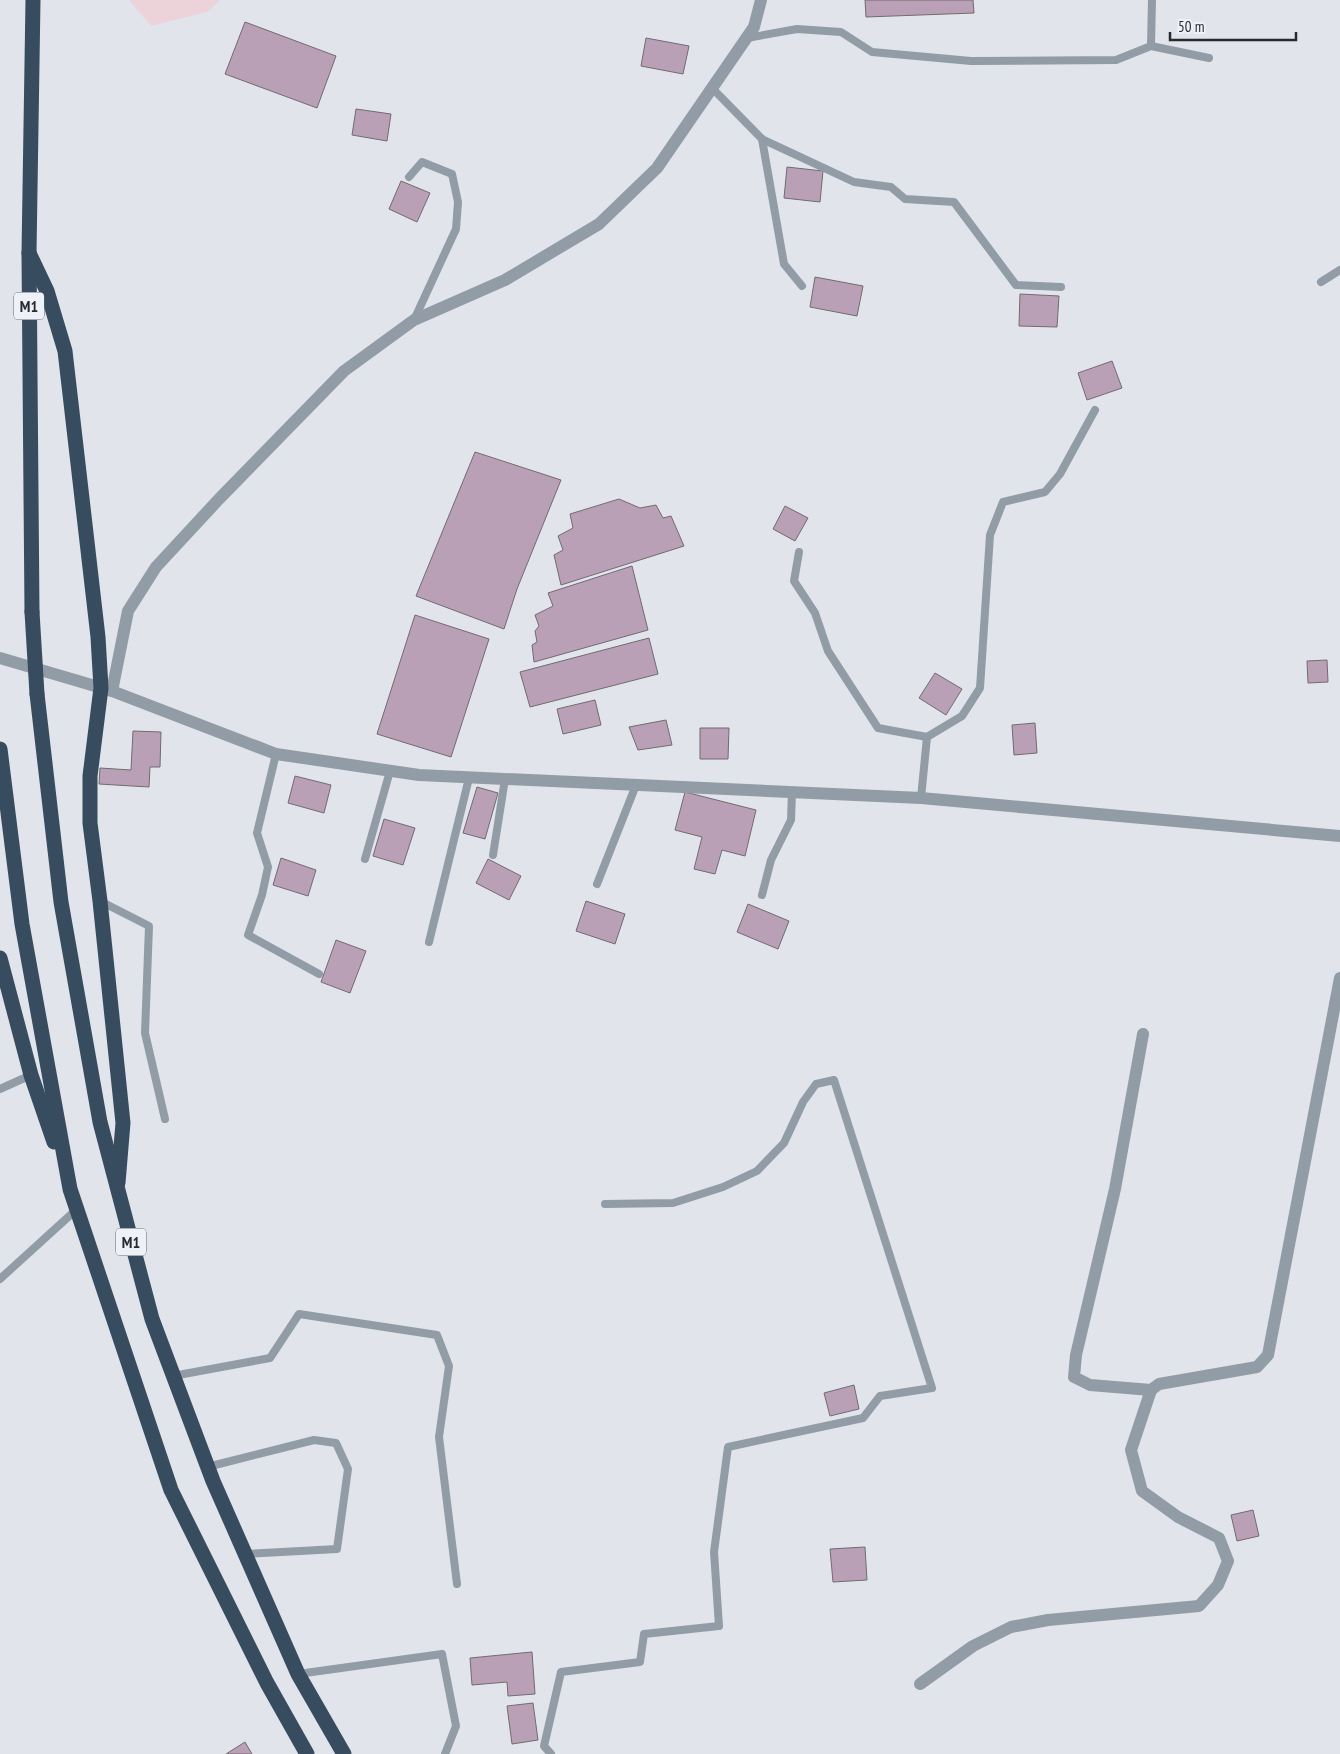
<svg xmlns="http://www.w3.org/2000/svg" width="1340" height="1754" font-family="'PT Sans Narrow',sans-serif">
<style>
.industrial{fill:#ecd3da}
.building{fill:#baa0b6;stroke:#716b70}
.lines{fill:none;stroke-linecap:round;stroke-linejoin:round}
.service{stroke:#929ca7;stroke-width:8}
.minor{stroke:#929ca7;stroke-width:12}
.tertiary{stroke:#929ca7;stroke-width:12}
.motorway{stroke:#384c60;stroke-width:15}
.motorway-bridge{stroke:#384c60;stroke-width:15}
.labels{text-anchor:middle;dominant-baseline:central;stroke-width:4;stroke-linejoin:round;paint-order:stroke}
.shield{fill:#eff1f9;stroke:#64666a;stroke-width:1}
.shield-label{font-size:16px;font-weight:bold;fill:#292a2d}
</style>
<rect width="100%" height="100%" fill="#e2e4eb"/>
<!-- industrial -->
<path class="industrial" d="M129 0H220L207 12 151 26Z"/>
<!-- building -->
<g class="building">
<path d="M865 0H973L974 13 866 17Z"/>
<path d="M245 22 336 56 317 108 225 74Z"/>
<path d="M646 38 689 46 683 74 641 66Z"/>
<path d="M356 109 391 114 387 141 352 135Z"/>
<path d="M787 167 823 171 820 202 784 198Z"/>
<path d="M401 181 430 193 417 222 389 209Z"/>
<path d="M815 277 863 286 857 316 810 307Z"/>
<path d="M1020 294 1059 296 1057 327 1019 326Z"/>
<path d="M1112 361 1122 388 1087 400 1078 373Z"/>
<path d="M475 452 561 480 517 589 504 629 416 596Z"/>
<path d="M619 499 640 508 656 505 663 518 671 516 684 546 561 585 554 555 563 550 558 536 573 528 570 514Z"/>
<path d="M785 506 808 518 795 541 773 529Z"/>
<path d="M632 566 648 630 534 662 532 645 537 642 535 631 539 626 535 615 553 606 548 593Z"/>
<path d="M415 615 489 639 451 757 377 734Z"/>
<path d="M649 638 658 674 530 707 520 672Z"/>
<path d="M1327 660 1328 682 1308 683 1307 661Z"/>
<path d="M935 673 962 689 946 715 919 698Z"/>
<path d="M595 700 601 725 563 734 557 709Z"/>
<path d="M666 720 672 745 638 750 629 727Z"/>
<path d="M1035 723 1037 753 1014 755 1012 725Z"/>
<path d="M700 728H729L728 759H700Z"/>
<path d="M133 731 161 732 160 767H150L149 787 99 784 100 768 131 770Z"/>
<path d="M295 776 331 785 324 813 288 803Z"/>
<path d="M477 787 498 793 485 839 463 833Z"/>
<path d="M685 792 756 810 745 856 722 850 715 874 694 869 702 837 675 830Z"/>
<path d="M384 819 415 828 403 865 373 856Z"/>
<path d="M281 858 316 870 308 896 273 885Z"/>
<path d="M488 859 521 876 509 900 476 883Z"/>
<path d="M586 901 625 914 615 944 576 931Z"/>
<path d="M748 904 789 921 778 949 737 932Z"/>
<path d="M336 940 366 951 350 993 321 982Z"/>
<path d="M854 1385 859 1409 830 1416 824 1393Z"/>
<path d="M1253 1510 1259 1536 1237 1541 1231 1515Z"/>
<path d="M865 1547 867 1580 833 1582 830 1549Z"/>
<path d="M532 1652 535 1694 508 1696 507 1682 472 1685 470 1658Z"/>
<path d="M533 1703 538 1740 512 1744 507 1706Z"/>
<path d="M245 1742 252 1754H226Z"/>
</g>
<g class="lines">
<!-- service -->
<g class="service">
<path d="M747 38 797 29 841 32 872 52 971 61 1116 60 1151 46 1209 58"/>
<path d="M1151 46 1152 0"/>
<path d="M713 89 762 139 854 182 891 187 905 199 954 202 1016 285 1061 287"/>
<path d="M762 139 784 264 802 286"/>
<path d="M409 177 422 162 452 174 458 202 456 229 414 320"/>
<path d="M1321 282 1340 270"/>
<path d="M799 552 794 581 815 613 828 651 878 728 927 737"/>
<path d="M276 754 257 833 268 867 262 895 248 935 319 974"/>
<path d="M921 798 927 737 962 716 980 688 990 535 1003 502 1045 492 1060 474 1095 410"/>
<path d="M493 855 505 779"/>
<path d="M365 859 390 771"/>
<path d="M597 884 636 785"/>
<path d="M762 895 771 860 791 820 792 792"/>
<path d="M100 901 149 926 145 1033 165 1119"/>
<path d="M429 942 469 778"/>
<path d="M0 1089 31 1075"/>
<path d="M0 1279 77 1209"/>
<path d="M173 1376 270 1358 299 1314 437 1335 449 1366 439 1437 457 1584"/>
<path d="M207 1467 314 1440 336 1443 348 1469 337 1549 245 1554"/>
<path d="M298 1674 442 1654 456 1726 445 1754"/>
<path d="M551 1754 544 1746 561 1672 640 1662 644 1634 719 1626 714 1552 728 1447 863 1418 880 1396 932 1388 834 1080 816 1084 803 1102 784 1143 757 1171 723 1187 673 1203 605 1204"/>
</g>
<!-- minor -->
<g class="minor">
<path d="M112 691 128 611 156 567 219 499 344 371 414 320 505 280 599 224 657 168 754 27 761 0"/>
<path d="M1143 1034 1115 1189 1076 1355 1074 1377 1090 1385 1151 1390 1159 1384 1257 1367 1268 1355 1340 978"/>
<path d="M920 1684 973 1646 1011 1627 1048 1620 1199 1606 1218 1585 1228 1561 1219 1538 1178 1517 1142 1491 1131 1450 1151 1390"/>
</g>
<!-- tertiary -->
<path class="tertiary" d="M0 658 112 691 276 754 419 775 921 798 1340 836"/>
<!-- motorway -->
<g class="motorway">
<path d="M29 253 47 291 65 351 98 637 101 688 90 776V823L100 901 123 1123 118 1183"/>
<path d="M32 612 29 253 33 0"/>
<path d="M37 694 61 902 100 1122 152 1319 213 1481 298 1674 344 1754"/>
<path d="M0 749 22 924 70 1189 171 1490 267 1683 307 1754"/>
<path d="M0 958 31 1075 54 1142"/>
</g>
<!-- motorway-bridge -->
<path class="motorway-bridge" d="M32 612 37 694"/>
</g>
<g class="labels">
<!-- shield labels -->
<g class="shield">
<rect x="14" y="292.5" width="30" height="27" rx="4"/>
<rect x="116" y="1228.5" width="30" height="27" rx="4"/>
</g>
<g class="shield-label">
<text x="29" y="306">M1</text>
<text x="131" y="1242">M1</text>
</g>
</g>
<!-- scale -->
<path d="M1170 32v8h126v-8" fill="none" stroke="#292a2d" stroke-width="2.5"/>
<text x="1178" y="32" font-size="15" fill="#292a2d" stroke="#eff1f9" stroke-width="4" paint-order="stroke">50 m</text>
</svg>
